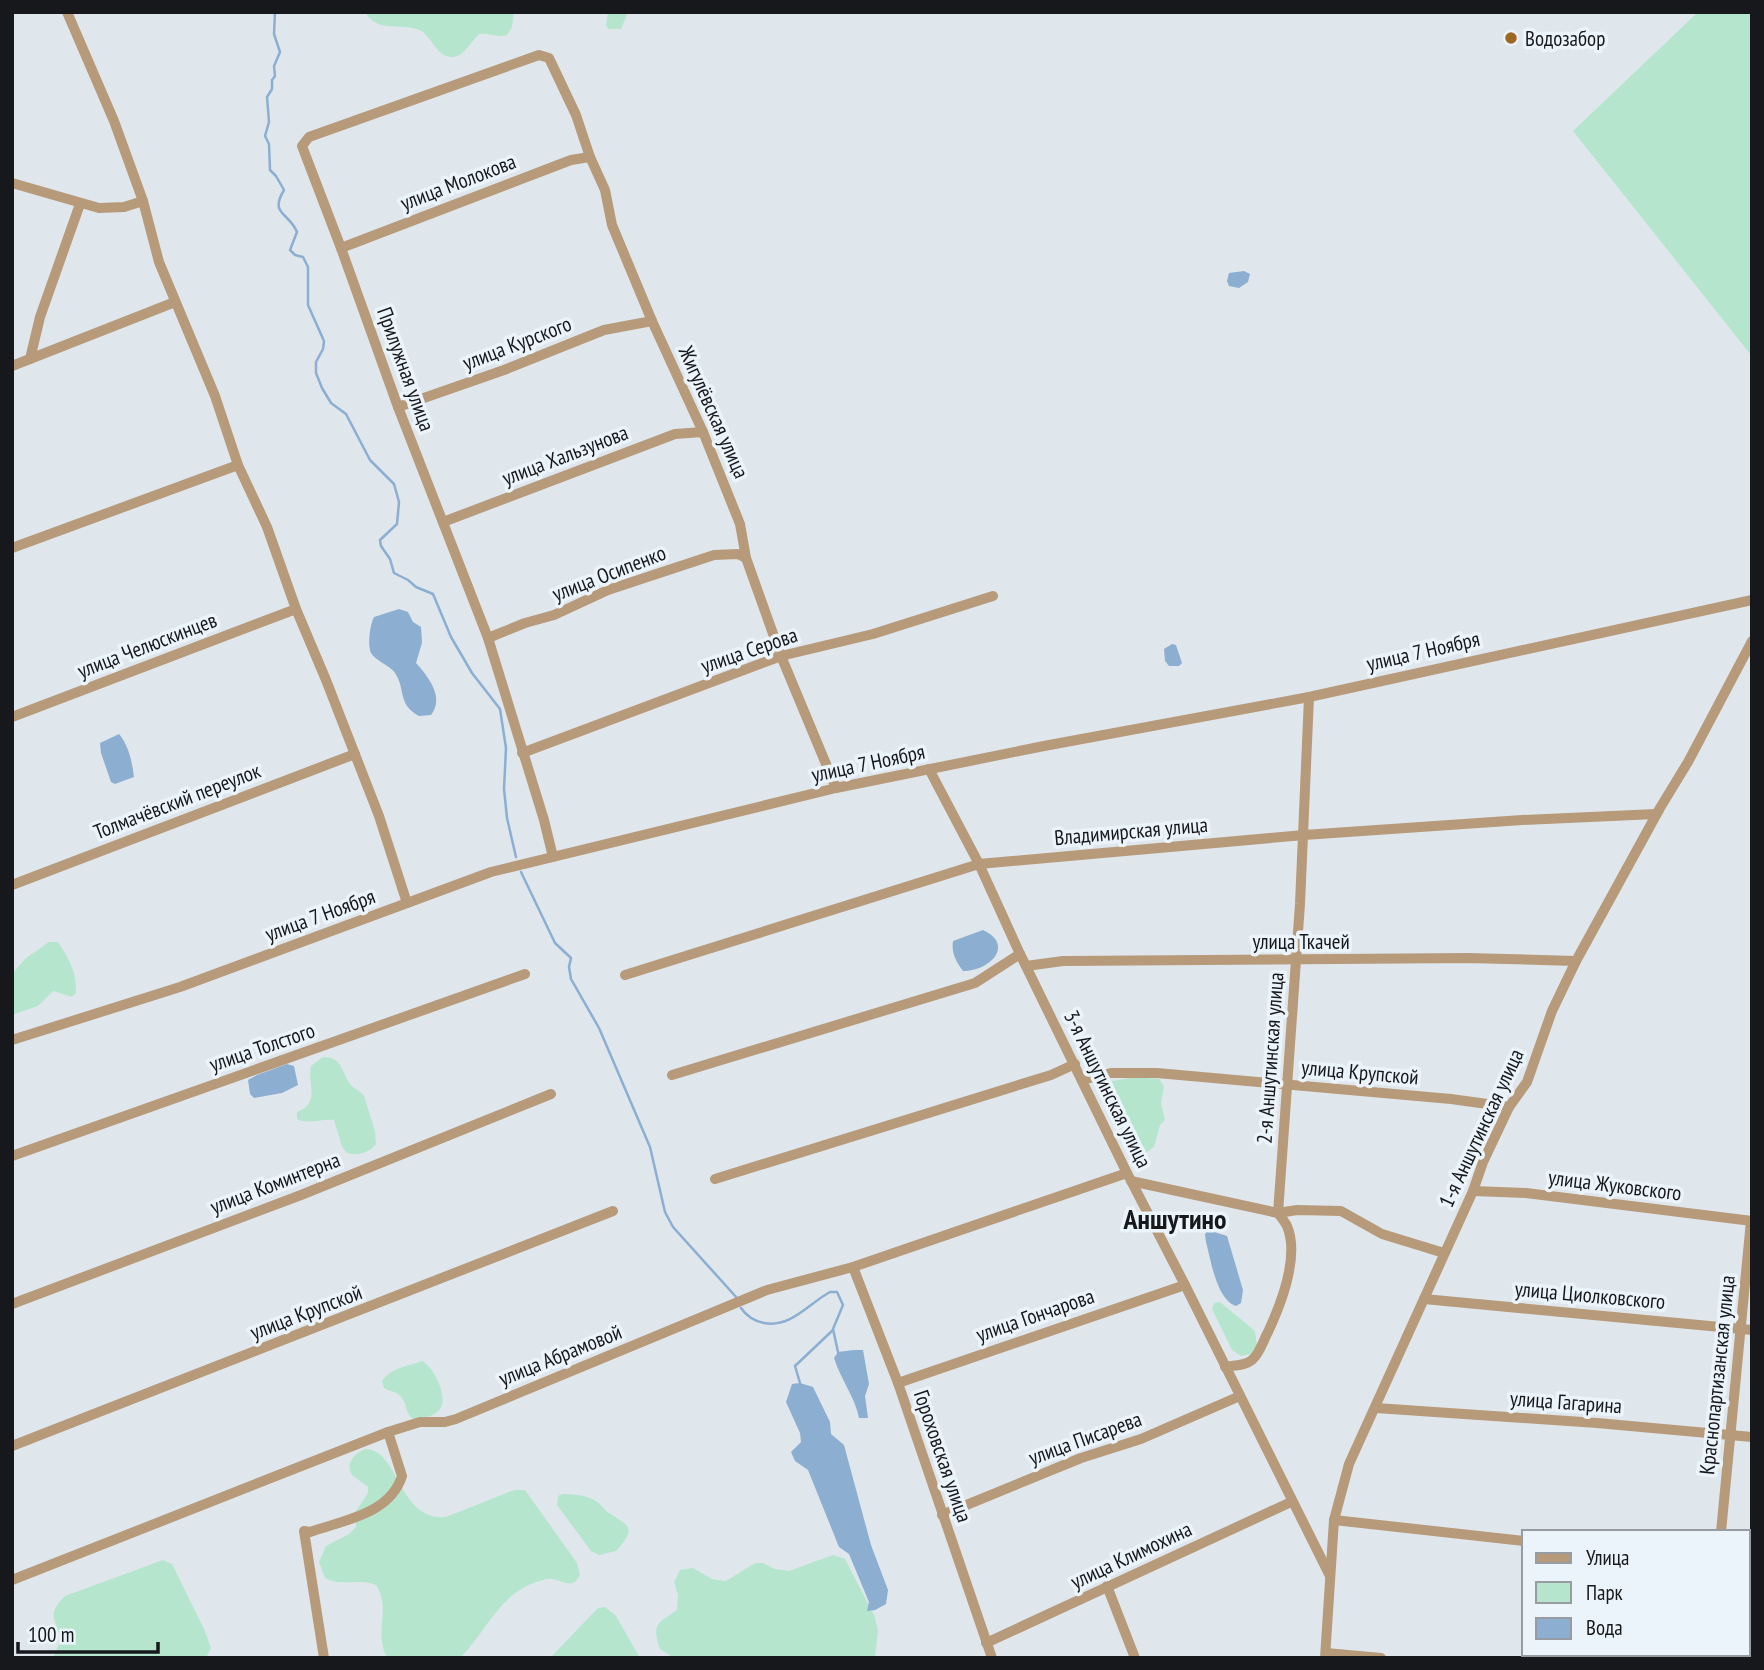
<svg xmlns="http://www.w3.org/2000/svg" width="1764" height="1670" font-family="'PT Sans Narrow',sans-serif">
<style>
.green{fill:#b5e6cd}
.water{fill:#8caed1}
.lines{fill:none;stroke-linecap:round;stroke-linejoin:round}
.stream{stroke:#8caed1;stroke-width:2.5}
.minor{stroke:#b79a7a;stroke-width:10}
.poi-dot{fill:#9e6722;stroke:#ecf4fb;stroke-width:2.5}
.labels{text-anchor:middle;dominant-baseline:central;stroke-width:7;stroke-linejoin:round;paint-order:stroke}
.poi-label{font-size:21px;fill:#16181b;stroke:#ecf4fb;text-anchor:start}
.street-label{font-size:21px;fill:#16181b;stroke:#ecf4fb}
.district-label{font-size:28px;font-weight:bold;fill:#16181b;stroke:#ecf4fb}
</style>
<rect width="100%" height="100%" fill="#dfe7ed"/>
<!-- green -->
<g class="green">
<path d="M365 12H514L512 27 507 35C496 38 490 33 479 34 471 41 464 58 451 57 435 56 432 35 419 30 399 22 378 34 365 12Z"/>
<path d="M608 12H628L621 29H609L606 26Z"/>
<path d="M1698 12H1752L1751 355 1573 131Z"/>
<path d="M49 942H58C69 959 77 972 76 993L72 997 53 991 38 1006 12 1015V974L25 959Z"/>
<path d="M323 1057C343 1057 341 1072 350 1084 355 1090 360 1090 364 1096L375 1131 376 1144C370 1153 356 1156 347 1153L342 1147 334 1120C322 1118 308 1125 297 1119V1112C321 1103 307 1084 311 1066Z"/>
<path d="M1134 1077 1159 1079 1164 1086 1161 1103 1165 1120 1160 1125 1154 1147 1144 1154 1136 1153 1133 1149 1116 1120 1104 1088 1108 1082Z"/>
<path d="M1220 1302 1255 1331 1257 1345 1251 1354 1241 1356 1232 1350 1212 1309 1214 1303Z"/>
<path d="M422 1361C433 1366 446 1393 442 1405 439 1416 422 1419 413 1419 404 1412 408 1404 401 1397 397 1391 390 1392 384 1388L382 1381C392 1367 407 1367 422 1361Z"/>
<path d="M365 1449C400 1449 397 1521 446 1517L514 1490H525L577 1563 580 1575C572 1590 565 1581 552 1579 545 1578 538 1582 531 1584 499 1597 484 1634 460 1658H387C373 1629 392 1611 376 1585 359 1578 341 1587 325 1578L319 1562 326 1546 349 1534 356 1527V1511L368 1493V1487L352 1475C345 1463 354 1454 365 1449Z"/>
<path d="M562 1494C573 1494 587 1495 596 1501 601 1504 603 1509 609 1513 630 1527 637 1527 616 1551L599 1555 591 1551 557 1505 558 1496Z"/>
<path d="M833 1555 845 1559 874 1615 878 1630 875 1658H674L660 1649C651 1622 658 1624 677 1610L678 1595 674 1582 680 1570 693 1568 712 1579 726 1581 755 1563H763L775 1569 789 1571Z"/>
<path d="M163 1560 172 1564 204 1629 211 1648 206 1658H53L61 1639C55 1617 46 1615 65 1596Z"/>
<path d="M605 1607 616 1616 640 1658H550L598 1608Z"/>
</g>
<!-- water -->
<g class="water">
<path d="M1244 271 1250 274 1248 282 1239 288 1229 286 1227 281 1229 273Z"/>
<path d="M399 609 408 612 413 622 421 627 422 643 416 663C428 676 445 698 431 715L419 716C397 704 406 689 395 673 389 664 372 660 370 650 368 641 370 625 374 617Z"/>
<path d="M1172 644 1176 645 1182 663 1179 666H1169L1165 661 1164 649Z"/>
<path d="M119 734C129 746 132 762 134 777L115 784 111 782 101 753 100 743Z"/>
<path d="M983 930C1015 945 990 971 963 971 956 962 951 952 953 941Z"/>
<path d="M287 1064 294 1066 298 1085 282 1093 254 1098 250 1094 248 1080 257 1075Z"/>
<path d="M1208 1230 1227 1236 1243 1290 1241 1303 1236 1306C1217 1300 1211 1261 1206 1242L1205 1234Z"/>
<path d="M854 1350H863L869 1384 865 1396 868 1418H859C855 1397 841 1380 834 1358L838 1352Z"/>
<path d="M800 1383 813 1387 830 1422 831 1434 844 1445 871 1545 888 1590 886 1604 875 1610 867 1611 869 1602 849 1554 839 1547 808 1470 795 1461 791 1452 801 1442 800 1433 786 1402 792 1384Z"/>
</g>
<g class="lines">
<!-- stream -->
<g class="stream">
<path d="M275 12 274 34 280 52 274 66 275 76 272 80V89L267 97 269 122 265 136 269 144 270 170 276 176 284 190C269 215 289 212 297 232L290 250 295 255 303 257 308 267V305L324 341 323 349 316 362V373L322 388 331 403 346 414 370 460 394 484 399 502 397 524 380 540 381 546 390 559 394 573 408 580 416 587 433 594 451 637 472 673 500 709 506 748 504 789 507 818 516 857"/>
<path d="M521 872 555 943 571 958 569 967 571 979 599 1028 650 1147 665 1212 673 1227 737 1298"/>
<path d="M741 1308C747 1317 754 1321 764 1323 791 1328 808 1304 830 1292H837L843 1305 833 1329 838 1352"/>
<path d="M800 1383 795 1366 833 1330"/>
</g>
<!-- minor -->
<g class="minor">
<path d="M67 12 114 121 143 201 159 262 215 396 238 465 267 527 296 609 326 680 379 816 407 903"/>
<path d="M12 183 99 208 124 207 143 201"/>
<path d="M341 248 571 160 590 157"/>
<path d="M30 359 40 317 80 204"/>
<path d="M12 366 175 302"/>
<path d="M398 407 504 370 604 330 652 321"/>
<path d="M443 522 675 434 703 432"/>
<path d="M12 548 238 465"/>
<path d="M488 638 525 623 554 615 608 590 714 555 738 554 746 558"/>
<path d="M12 717 296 609"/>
<path d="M522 753 781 656 873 634 993 596"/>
<path d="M929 769 979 864 1020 954 1127 1173 1185 1285 1329 1574"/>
<path d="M553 857 544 820 488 638 398 407 341 248 302 146 309 137 539 55 549 58 576 115 590 157 605 190 612 225 652 321 703 432 740 524 746 558 781 656 836 788"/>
<path d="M12 885 355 754"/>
<path d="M1026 966 1063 961 1468 958 1576 961"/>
<path d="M625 975 979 864 1304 835 1522 820 1656 814"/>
<path d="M12 1040 180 987 491 872 836 788 1044 746 1309 697 1752 600"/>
<path d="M672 1075 975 983 1020 954"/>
<path d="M1082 1080 1111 1073H1157L1451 1099 1509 1107"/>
<path d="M12 1156 525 974"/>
<path d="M715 1179 1051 1075 1075 1064"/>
<path d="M1131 1181 1278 1213 1297 1210 1341 1211 1382 1234 1444 1253"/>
<path d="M1473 1191 1526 1193 1752 1221"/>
<path d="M853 1267 898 1383 992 1658"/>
<path d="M1424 1299 1752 1330"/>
<path d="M12 1304 301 1195 551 1094"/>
<path d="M1225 1367C1234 1365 1245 1366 1252 1360 1260 1353 1263 1341 1268 1332 1281 1304 1300 1257 1287 1226 1285 1222 1281 1217 1278 1213L1300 904 1309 697"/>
<path d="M898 1383 1185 1285"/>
<path d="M1376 1408 1597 1423 1752 1437"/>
<path d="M12 1446 613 1211"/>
<path d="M942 1515 1081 1458 1141 1439 1240 1396"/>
<path d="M1334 1520 1524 1541"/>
<path d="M1721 1532 1751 1221"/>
<path d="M1748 1565H1752"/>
<path d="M12 1580 388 1432 420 1422H445L456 1419 767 1290 853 1267 1127 1173"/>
<path d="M1107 1586 1135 1658"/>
<path d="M986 1643 1291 1502"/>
<path d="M1326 1653 1381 1658"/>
<path d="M324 1658 304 1531 310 1532C344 1520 390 1514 402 1476L388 1432"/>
<path d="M1325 1658 1334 1520 1349 1464 1473 1191 1483 1162 1509 1107 1527 1082 1552 1011 1576 961 1660 808 1688 762 1752 641"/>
<path d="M1709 1658V1654"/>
</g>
</g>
<!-- markers -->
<circle class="poi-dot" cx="1511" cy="38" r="7"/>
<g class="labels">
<!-- poi labels -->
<g class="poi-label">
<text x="1525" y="38">Водозабор</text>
</g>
<!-- street labels -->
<g class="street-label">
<text transform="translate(458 182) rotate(-21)">улица Молокова</text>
<text transform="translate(517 343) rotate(-21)">улица Курского</text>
<text transform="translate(406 369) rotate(70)">Прилужная улица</text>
<text transform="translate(714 412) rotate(66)">Жигулёвская улица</text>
<text transform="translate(565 455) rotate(-21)">улица Хальзунова</text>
<text transform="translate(609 573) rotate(-21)">улица Осипенко</text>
<text transform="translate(147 645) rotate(-21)">улица Челюскинцев</text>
<text transform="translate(749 650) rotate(-19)">улица Серова</text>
<text transform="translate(1423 651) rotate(-13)">улица 7 Ноября</text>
<text transform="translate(868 763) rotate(-12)">улица 7 Ноября</text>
<text transform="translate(177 801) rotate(-21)">Толмачёвский переулок</text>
<text transform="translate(1131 831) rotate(-5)">Владимирская улица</text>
<text transform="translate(320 915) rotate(-20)">улица 7 Ноября</text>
<text x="1301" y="941">улица Ткачей</text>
<text transform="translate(262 1047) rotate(-19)">улица Толстого</text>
<text transform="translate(1270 1058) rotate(-86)">2-я Аншутинская улица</text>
<text transform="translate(1360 1072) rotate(5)">улица Крупской</text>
<text transform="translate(1108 1089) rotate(64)">3-я Аншутинская улица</text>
<text transform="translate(1481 1128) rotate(-65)">1-я Аншутинская улица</text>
<text transform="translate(275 1183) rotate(-21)">улица Коминтерна</text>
<text transform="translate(1615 1185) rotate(7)">улица Жуковского</text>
<text transform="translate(1590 1295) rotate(5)">улица Циолковского</text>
<text transform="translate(306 1312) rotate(-21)">улица Крупской</text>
<text transform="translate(1035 1315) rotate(-19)">улица Гончарова</text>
<text transform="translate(560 1355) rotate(-22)">улица Абрамовой</text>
<text transform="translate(1717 1375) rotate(-84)">Краснопартизанская улица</text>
<text transform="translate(1566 1402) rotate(4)">улица Гагарина</text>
<text transform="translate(1085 1438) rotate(-20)">улица Писарева</text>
<text transform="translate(943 1456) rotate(71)">Гороховская улица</text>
<text transform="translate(1131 1555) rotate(-25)">улица Климохина</text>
</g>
<!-- district labels -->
<g class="district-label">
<text x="1175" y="1218">Аншутино</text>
</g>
</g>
<!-- border -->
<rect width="1764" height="1670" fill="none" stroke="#16181b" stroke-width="28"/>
<!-- legend -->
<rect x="1522" y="1530" width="228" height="126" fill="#ecf4fb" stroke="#969ca1" stroke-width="2"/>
<rect x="1536" y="1553" width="35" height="10" fill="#b79a7a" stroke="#969ca1" stroke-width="2"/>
<text x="1586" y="1565" font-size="21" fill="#16181b">Улица</text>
<rect x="1536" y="1582" width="35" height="21" fill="#b5e6cd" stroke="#969ca1" stroke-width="2"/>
<text x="1586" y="1600" font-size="21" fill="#16181b">Парк</text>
<rect x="1536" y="1618" width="35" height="21" fill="#8caed1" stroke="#969ca1" stroke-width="2"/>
<text x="1586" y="1635" font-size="21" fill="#16181b">Вода</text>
<!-- scale -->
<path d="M18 1642v10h140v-10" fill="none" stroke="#16181b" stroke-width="3.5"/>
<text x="28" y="1642" font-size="21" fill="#16181b" stroke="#ecf4fb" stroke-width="5" paint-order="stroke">100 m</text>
</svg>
